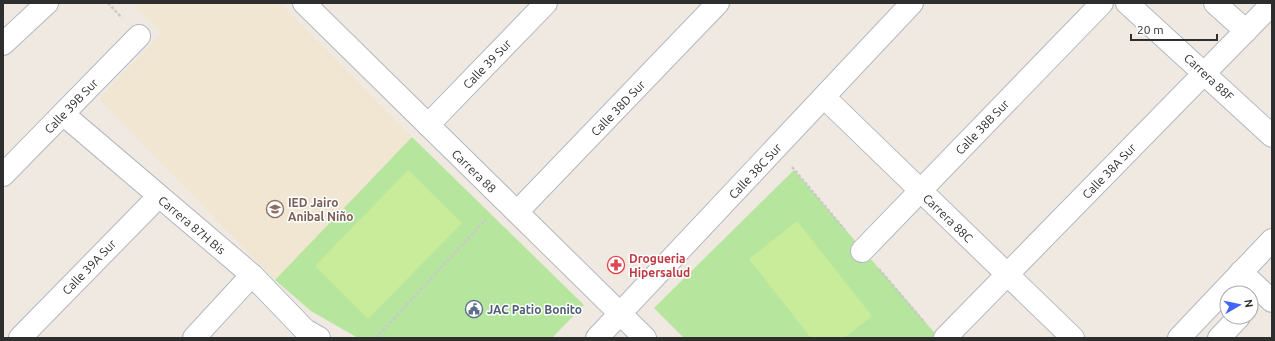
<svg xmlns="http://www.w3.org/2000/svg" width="1275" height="341" font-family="Ubuntu,sans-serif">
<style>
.education{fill:#f0e6d1}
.green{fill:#b6e59e}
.pitch{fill:#c9ec9a}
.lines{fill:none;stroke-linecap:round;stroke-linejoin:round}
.minor-casing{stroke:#b4b7c1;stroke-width:24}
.path{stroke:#c9c9c9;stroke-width:2.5;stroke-dasharray:3 2;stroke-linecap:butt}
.minor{stroke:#fff;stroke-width:22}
.labels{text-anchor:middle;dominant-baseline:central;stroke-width:3;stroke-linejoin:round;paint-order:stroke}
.street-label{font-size:12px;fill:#2e2e2e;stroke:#fff}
.education-label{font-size:12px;font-weight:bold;fill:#785e54;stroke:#fff;text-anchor:start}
.health-label{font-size:12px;font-weight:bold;fill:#be3a42;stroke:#fff;text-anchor:start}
.service-label{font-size:12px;font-weight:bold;fill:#4e5e75;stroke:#fff;text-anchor:start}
</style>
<rect width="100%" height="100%" fill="#efe9e1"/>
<!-- education -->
<path class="education" d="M132 3H280L412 137 275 280 99 99 162 33Z"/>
<!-- green -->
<g class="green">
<path d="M412 137 584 305 552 338H358L311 311 275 280Z"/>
<path d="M794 170 939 338H684L654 308Z"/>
</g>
<!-- pitch -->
<g class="pitch">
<path d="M408 170 462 223 368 319 315 266Z"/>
<path d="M797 221 872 316 844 338H811L749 259Z"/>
</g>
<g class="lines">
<!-- minor casing -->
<g class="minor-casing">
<g id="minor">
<path d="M304 3 645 338"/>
<path d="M1127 3 1272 136"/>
<path d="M1215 3 1246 31"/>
<path d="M3 44 47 3"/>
<path d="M824 97 1073 338"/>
<path d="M63 114 252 275 305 330 319 338"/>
<path d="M428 125 546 3"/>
<path d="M3 175 139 36"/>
<path d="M517 212 718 3"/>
<path d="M862 251 1102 3"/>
<path d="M1241 272 1272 301"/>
<path d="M20 338 159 196"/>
<path d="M194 338 252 275"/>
<path d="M597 338 912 3"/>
<path d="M945 338 1272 4"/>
<path d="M1179 338 1272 240"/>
<path d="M1219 338 1239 317"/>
</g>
</g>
<!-- path -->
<g class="path">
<path d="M108 3 122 18"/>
<path d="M792 167 845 230"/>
<path d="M879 269 925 323"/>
<path d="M376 338 486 219"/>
</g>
<!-- minor -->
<use href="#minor" class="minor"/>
</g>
<!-- icons -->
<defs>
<g id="school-ring" transform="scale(0.9)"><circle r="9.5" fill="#fff" stroke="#8d6e63" stroke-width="1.5"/><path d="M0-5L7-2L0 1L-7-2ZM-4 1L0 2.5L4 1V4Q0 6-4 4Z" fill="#8d6e63"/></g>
<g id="pharmacy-ring" transform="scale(0.9)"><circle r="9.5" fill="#fff" stroke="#e0444e" stroke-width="1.5"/><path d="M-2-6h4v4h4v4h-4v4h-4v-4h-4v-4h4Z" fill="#e0444e"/></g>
<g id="civic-ring" transform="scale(0.9)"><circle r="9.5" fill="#fff" stroke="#5c6f8a" stroke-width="1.5"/><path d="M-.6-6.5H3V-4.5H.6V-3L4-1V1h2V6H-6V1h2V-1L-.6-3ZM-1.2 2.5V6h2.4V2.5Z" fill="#5c6f8a"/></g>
</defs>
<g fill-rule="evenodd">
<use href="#school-ring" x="275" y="209"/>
<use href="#pharmacy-ring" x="616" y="265"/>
<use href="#civic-ring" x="474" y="309"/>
</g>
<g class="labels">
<!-- street labels -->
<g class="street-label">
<text transform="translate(487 64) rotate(-46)">Calle 39 Sur</text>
<text transform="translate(1209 77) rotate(43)">Carrera 88F</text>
<text transform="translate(71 106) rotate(-46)">Calle 39B Sur</text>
<text transform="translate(618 108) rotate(-46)">Calle 38D Sur</text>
<text transform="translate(982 127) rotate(-46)">Calle 38B Sur</text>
<text transform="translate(474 171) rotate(44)">Carrera 88</text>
<text transform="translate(755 171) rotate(-47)">Calle 38C Sur</text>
<text transform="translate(1109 171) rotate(-46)">Calle 38A Sur</text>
<text transform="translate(948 218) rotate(44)">Carrera 88C</text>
<text transform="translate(192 225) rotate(40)">Carrera 87H Bis</text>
<text transform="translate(89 267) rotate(-46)">Calle 39A Sur</text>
</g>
<!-- education labels -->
<g class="education-label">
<text x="288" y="202">IED Jairo<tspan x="288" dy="14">Anibal Niño</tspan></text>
</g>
<!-- health labels -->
<g class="health-label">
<text x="629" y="258">Drogueria<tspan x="629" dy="14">Hipersalud</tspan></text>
</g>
<!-- service labels -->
<g class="service-label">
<text x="487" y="309">JAC Patio Bonito</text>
</g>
</g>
<!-- border -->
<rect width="1275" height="341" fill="none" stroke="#2e2e2e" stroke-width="8"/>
<!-- north arrow -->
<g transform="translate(1239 305) rotate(81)"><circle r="19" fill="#ffffff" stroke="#ababab"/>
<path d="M0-3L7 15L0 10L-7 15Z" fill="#4264fb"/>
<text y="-6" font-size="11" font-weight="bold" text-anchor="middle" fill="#2e2e2e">N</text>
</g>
<!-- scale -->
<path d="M1131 34v6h86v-6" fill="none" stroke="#2e2e2e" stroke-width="2"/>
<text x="1137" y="34" font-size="12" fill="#2e2e2e" stroke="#ffffff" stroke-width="3" paint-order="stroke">20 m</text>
</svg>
